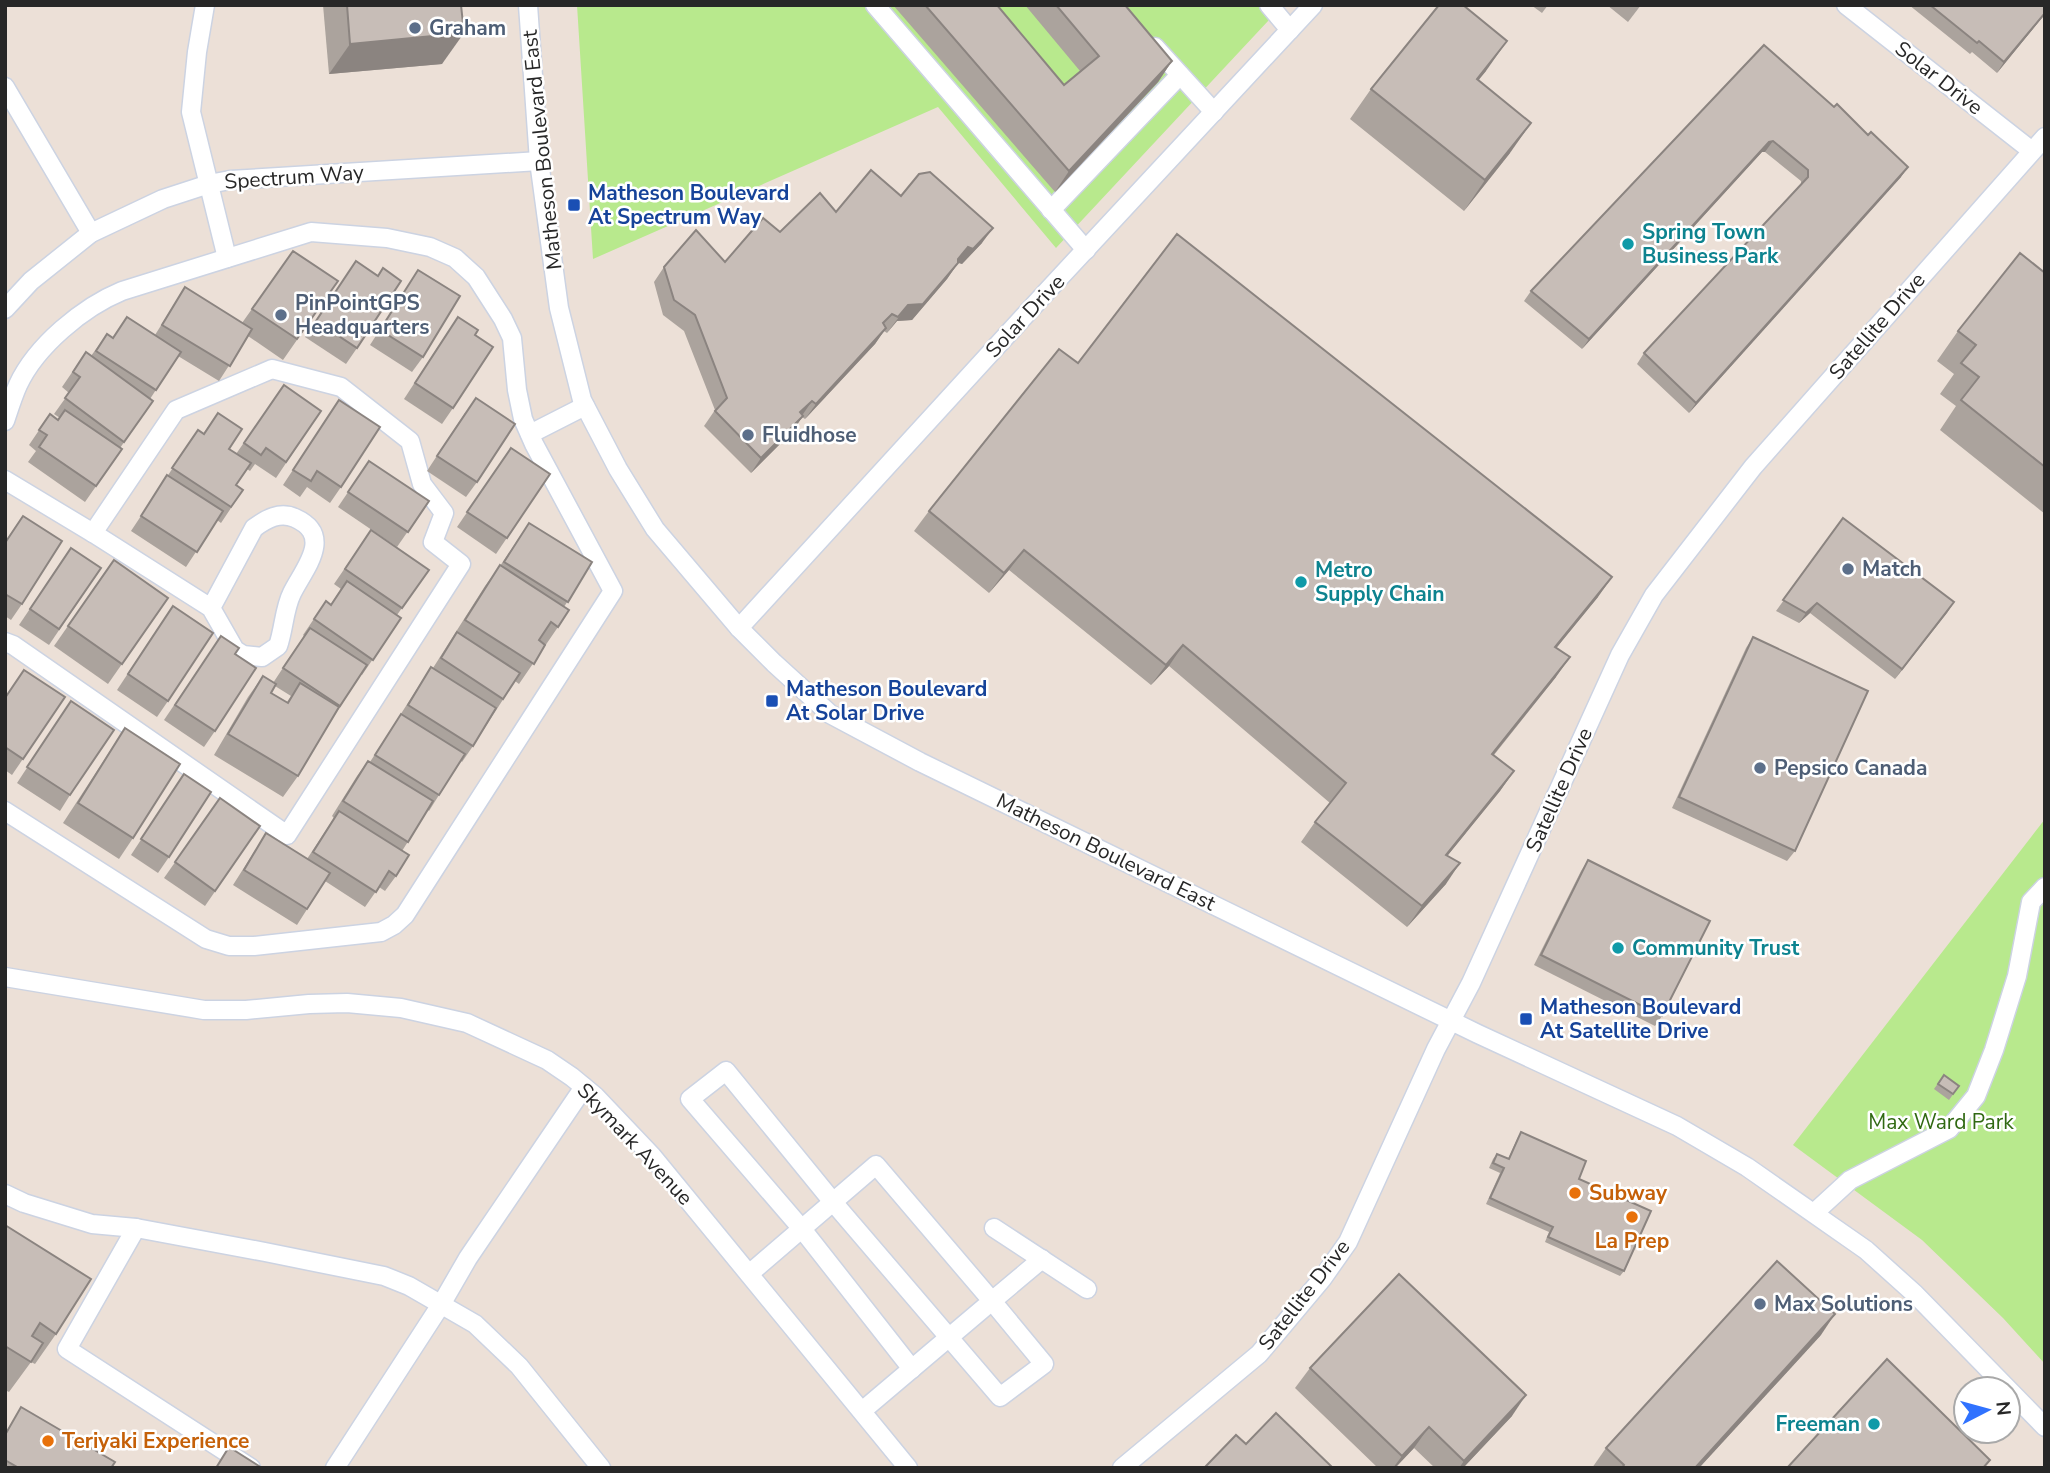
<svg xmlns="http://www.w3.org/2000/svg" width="2050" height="1473" font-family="'Nunito Sans',sans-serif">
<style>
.green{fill:#b8e98d}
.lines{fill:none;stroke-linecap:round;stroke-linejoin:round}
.minor-casing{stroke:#ccd3e2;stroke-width:21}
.minor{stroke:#fff;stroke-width:18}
.wall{fill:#aba39d;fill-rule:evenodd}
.shaded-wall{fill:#8b8480}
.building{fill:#c7bdb7;stroke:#8b8480;stroke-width:2}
.service-dot{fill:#5c6f8a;stroke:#fff;stroke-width:2.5}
.transit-dot{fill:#1a4fb4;stroke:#fff;stroke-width:2.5}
.culture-dot{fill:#0f9aa8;stroke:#fff;stroke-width:2.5}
.food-dot{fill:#e8710a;stroke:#fff;stroke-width:2.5}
.labels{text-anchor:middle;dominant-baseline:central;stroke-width:5;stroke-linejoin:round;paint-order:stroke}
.service-label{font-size:21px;font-weight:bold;fill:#4e5e75;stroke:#fff;text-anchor:start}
.street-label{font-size:21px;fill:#272727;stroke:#fff}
.transit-label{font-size:21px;font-weight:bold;fill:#164399;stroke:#fff;text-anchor:start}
.culture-label{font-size:21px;font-weight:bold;fill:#0d838f;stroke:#fff;text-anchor:start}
.park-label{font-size:21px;fill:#306912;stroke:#fff}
.food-label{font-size:21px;font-weight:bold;fill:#c56008;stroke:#fff;text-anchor:start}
</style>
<rect width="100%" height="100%" fill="#ece0d7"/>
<!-- green -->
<g class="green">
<path d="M577 5H1283L1056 248 938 107 593 259Z"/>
<path d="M2045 819V1364L2003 1318 1922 1240 1793 1145Z"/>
</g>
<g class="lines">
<!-- minor casing -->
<g class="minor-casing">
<g id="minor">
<path d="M205 5 197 52 191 112 227 258"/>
<path d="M528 5 539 161 559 308 582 400 618 469 655 529 739 628 774 663 830 714 920 762 1478 1034 1677 1126 1747 1167 1866 1250 1915 1294 2045 1427"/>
<path d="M875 5 1086 250"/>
<path d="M1269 5 1290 30"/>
<path d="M1846 5 2032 151"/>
<path d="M1155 47 1214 112"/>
<path d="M5 87 91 233"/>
<path d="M1051 210 1180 75"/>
<path d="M5 309 31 281 91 233 163 199 209 184 230 180 539 161"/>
<path d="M5 421C9 409 13 396 18 385 36 346 83 307 122 291L311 232 387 238 430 247 455 258 476 277 503 319 512 338 517 390 523 419 534 444 613 591 405 915 394 925 381 932 254 946H229L206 939 5 811"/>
<path d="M530 434 585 406"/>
<path d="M5 480 93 533 211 608 235 650 243 655 262 657 278 646C284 629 284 609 292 593 303 570 335 536 295 518 280 511 266 519 254 528L211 608"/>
<path d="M739 628 1049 289 1313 5"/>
<path d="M5 642 13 645 287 835 461 564 433 542 444 513 422 484 410 441 341 387 272 369 176 410 93 533"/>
<path d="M5 977 204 1010H246L309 1004 347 1003 401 1008 467 1023 547 1060 572 1077 595 1096 652 1156 908 1468"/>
<path d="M5 1194 24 1203 92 1224 136 1228 265 1252 384 1276 409 1286 475 1324 519 1366 601 1468"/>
<path d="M1814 1213 1850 1180 1949 1129 1976 1096 1994 1050 2017 976 2031 902 2045 887"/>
<path d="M136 1228 67 1349 251 1468"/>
<path d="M994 1228 1087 1289"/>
<path d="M749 1274 876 1165 992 1301 862 1411"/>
<path d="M912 1369 802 1229 690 1099 726 1071 833 1202 1000 1397 1044 1364 992 1301 1042 1259"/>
<path d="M335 1468 442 1303 468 1258 584 1087"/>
<path d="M1122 1468 1259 1354 1322 1279 1348 1242 1436 1049 1471 983 1620 655 1654 595 1753 467 2045 137"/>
</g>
</g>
<!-- minor -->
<use href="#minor" class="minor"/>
</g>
<!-- wall -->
<g class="wall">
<path d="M323 5H461L442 64 329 74Z"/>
<path d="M893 5H997L1064 85 1080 71 1025 5H1125L1172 61 1158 82 1055 192Z"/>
<path d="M1531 5H1548L1542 13Z"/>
<path d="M1607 5H1641L1628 22Z"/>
<path d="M1909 5H2045V14L1997 73 1972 52 1970 54Z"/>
<path d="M1764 45 1901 177 1689 413 1637 364 1644 353 1801 185V181L1765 152H1762L1582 349 1524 301 1531 291Z"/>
<path d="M1486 71 1478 80 1510 153 1464 211 1350 119 1371 89Z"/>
<path d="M901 196 982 243 962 264 958 263 947 279 912 320 897 321 887 333 884 331 875 344 805 419 802 417 792 432 751 473 704 426 715 410 684 331 663 315 654 282 664 267 725 262 780 232 836 212Z"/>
<path d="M293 251 338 281 283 360 248 336 219 381 178 356 150 399 153 401 120 448 122 449 85 502 28 462 36 451 29 445 50 414 58 420 60 418 54 414 69 393 62 387 86 352 91 356 107 334 113 338 127 317 155 335 185 287 242 323Z"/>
<path d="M356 261 357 348 346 364 305 337Z"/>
<path d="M418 270 423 357 412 372 370 345Z"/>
<path d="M2045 273V514L1940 430 1956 406 1940 394 1954 374 1937 361 1958 331Z"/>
<path d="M447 333 475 335 453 408 442 424 404 399Z"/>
<path d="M1078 363 1598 597 1556 648V677L1494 755 1514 771 1500 791 1447 856 1446 884 1407 927 1301 842 1315 822 1330 803 1169 666 1151 685 1009 570 989 593 914 531 929 511Z"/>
<path d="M284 385 321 411 276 478 255 464 250 471 247 469 236 485 243 490 221 523 217 520 186 567 131 531 198 430 203 434 218 413 229 449 236 454Z"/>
<path d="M339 400 341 487 330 503 307 487 300 497 283 485Z"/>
<path d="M465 413 477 482 466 497 427 471Z"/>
<path d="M511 448 550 474 496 554 457 527Z"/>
<path d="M369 461 429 501 397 547 338 507Z"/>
<path d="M23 516 22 604 11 620 5 616V542Z"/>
<path d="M1843 518 1954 602 1895 679 1810 613 1799 623 1776 611Z"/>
<path d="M529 523 592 562 564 607 558 627 519 684 515 681 473 746 462 762 461 761 439 795 429 811 428 810 402 851 396 876 385 891 379 887 365 907 325 881 297 925 233 885 266 833 307 859 334 818 332 816 357 776 368 761 370 762 431 667 433 668 485 586 500 566Z"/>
<path d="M371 530 429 570 397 615 401 618 362 675 361 674 336 713 298 776 283 797 214 755 248 697 263 676 273 683 304 636 303 635 326 601 331 604 341 589 334 584ZM275 686 291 696 287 702 271 693Z"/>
<path d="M71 548 101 568 49 645 19 625Z"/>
<path d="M114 560 168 598 108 684 54 646Z"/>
<path d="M162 622 168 701 157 717 117 690Z"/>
<path d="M221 636 235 654 215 731 204 747 164 720Z"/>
<path d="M1753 637 1795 851 1787 861 1672 808 1746 648Z"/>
<path d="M5 697H65L12 775 5 770Z"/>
<path d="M71 701 70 795 60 811 17 783Z"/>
<path d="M125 728 133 838 119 859 63 823Z"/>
<path d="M184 774 169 857 158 873 131 855Z"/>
<path d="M220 798 260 826 205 906 164 878Z"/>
<path d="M1588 860 1662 1016 1655 1026 1534 965 1581 871Z"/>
<path d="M1944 1075 1959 1086 1949 1100 1934 1089Z"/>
<path d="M1521 1132 1579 1179 1624 1271 1620 1276 1545 1242 1549 1232 1486 1204 1500 1173 1489 1168 1493 1159 1497 1154 1508 1159 1518 1137Z"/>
<path d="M5 1225 56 1334 35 1364 31 1362 9 1392 5 1390Z"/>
<path d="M1821 1335 1699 1468H1592L1606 1448Z"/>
<path d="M1310 1368 1512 1416 1463 1468H1435L1414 1448 1395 1468H1378L1295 1388Z"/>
<path d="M5 1434 111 1468H6L5 1467Z"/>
</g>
<!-- shaded-wall -->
<g class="shaded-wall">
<path d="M2045 13V14L1997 73 2004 62Z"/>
<path d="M464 33 442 64 329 74 350 44Z"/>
<path d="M1507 41 1486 71 1455 109 1477 79Z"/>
<path d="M1172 61 1158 82 1055 192 1069 171Z"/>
<path d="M1531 123 1510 153 1464 211 1485 180Z"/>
<path d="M1773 141 1765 152H1762L1582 349 1589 339 1769 142Z"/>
<path d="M1908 167 1901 177 1689 413 1696 403Z"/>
<path d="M993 228 982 243 962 264 957 262 958 259 968 247Z"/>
<path d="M958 263 947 279 912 320 897 321 887 333 908 305Z"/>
<path d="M886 328 875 344 805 419 816 404Z"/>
<path d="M812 401 801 417 800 412Z"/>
<path d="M803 416 792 432 751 473 761 458Z"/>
<path d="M1024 550 1009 570 989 593 1004 573Z"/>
<path d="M1612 577 1598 597 1540 668 1555 647Z"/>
<path d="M1954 602 1947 613 1895 679 1902 669Z"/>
<path d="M1817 603 1810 613 1799 623 1806 613Z"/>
<path d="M1183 645 1169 666 1151 685 1166 665Z"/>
<path d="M1570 657 1556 677 1478 774 1492 754Z"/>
<path d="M1514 771 1500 791 1431 876 1446 855Z"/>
<path d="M1460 863 1446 884 1407 927 1422 906Z"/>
<path d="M1835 1314 1821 1335 1699 1468H1695Z"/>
<path d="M1526 1395 1512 1416 1463 1468H1459L1464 1461Z"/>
<path d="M1429 1427 1414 1448 1395 1468H1393L1402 1456Z"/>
</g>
<!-- building -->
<g class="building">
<path d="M347 5H461L464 33 350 44Z"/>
<path d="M925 5H997L1064 85 1099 56 1056 5H1125L1172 61 1069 171Z"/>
<path d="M1439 5H1463L1507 41 1477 79 1531 123 1485 180 1371 89Z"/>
<path d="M1930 5H2045V13L2004 62 1979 41 1977 43Z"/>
<path d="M1764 45 1834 107 1837 104 1868 135 1871 132 1908 167 1696 403 1644 353 1808 177V170L1773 141 1769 142 1589 339 1531 291Z"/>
<path d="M871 170 901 196 919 174 930 172 993 228 973 249 968 247 958 259V263L923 304 908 305 898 317 892 314 883 323 886 328 816 404 812 401 800 412 803 416 761 458 715 411 727 398 695 315 674 300 664 267 696 230 725 262 763 218 780 232 820 193 836 212Z"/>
<path d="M1177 234 1612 577 1555 647 1570 657 1492 754 1514 771 1446 855 1460 863 1422 906 1315 822 1346 783 1183 645 1166 665 1024 550 1004 573 929 511 1059 349 1078 363Z"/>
<path d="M293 251 338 281 297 339 252 309Z"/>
<path d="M2020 253 2045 273V467L1961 400 1979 377 1961 363 1976 345 1958 331Z"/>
<path d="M356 261 378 276 383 268 401 281 357 348 316 321Z"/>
<path d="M418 270 460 296 423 357 380 330Z"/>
<path d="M185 287 252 329 230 366 162 325Z"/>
<path d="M127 317 181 352 156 390 96 351 107 334 113 338Z"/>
<path d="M458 317 478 330 475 335 493 347 453 408 415 383Z"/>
<path d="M86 352 153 401 124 442 65 398 80 377 73 372Z"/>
<path d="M284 385 321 411 286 462 266 448 261 455 244 443Z"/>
<path d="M476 398 515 424 477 482 437 456Z"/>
<path d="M339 400 380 427 341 487 317 471 311 481 293 470Z"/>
<path d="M65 410 122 449 96 486 39 447 47 435 39 430 50 414 58 420Z"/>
<path d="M218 413 242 429 229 449 251 463 236 485 243 490 231 507 172 468 198 430 204 434Z"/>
<path d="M511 448 550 474 507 538 467 512Z"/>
<path d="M369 461 429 501 408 532 348 492Z"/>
<path d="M167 475 223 511 197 552 141 516Z"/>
<path d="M23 516 62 541 22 604 5 594V543Z"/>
<path d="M1843 518 1954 602 1902 669 1817 603 1806 613 1783 600Z"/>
<path d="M529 523 592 562 568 602 504 562Z"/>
<path d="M371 530 429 570 402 608 345 569Z"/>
<path d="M71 548 101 568 59 629 30 609Z"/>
<path d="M114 560 168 598 122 664 68 626Z"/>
<path d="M500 565 569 610 558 627 551 622 539 640 545 645 534 664 465 620Z"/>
<path d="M347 581 401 618 373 660 314 619 326 601 331 605Z"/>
<path d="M173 606 213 633 168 701 128 674Z"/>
<path d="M310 628 367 665 340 706 283 668Z"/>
<path d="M457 632 520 673 503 699 441 658Z"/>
<path d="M221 636 239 648 235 654 256 668 215 731 175 705Z"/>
<path d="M1753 637 1868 691 1795 851 1679 797Z"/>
<path d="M431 667 496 708 473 746 408 705Z"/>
<path d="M24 670 65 697 23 759 5 747V698Z"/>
<path d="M263 676 276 684 271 693 288 703 300 683 339 707 298 776 228 734Z"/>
<path d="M71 701 114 730 70 795 27 767Z"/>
<path d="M401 714 465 754 439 795 375 755Z"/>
<path d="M125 728 180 764 133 838 78 803Z"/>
<path d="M368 761 433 801 408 842 343 801Z"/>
<path d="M184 774 211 792 169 857 141 839Z"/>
<path d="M220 798 260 826 215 891 175 862Z"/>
<path d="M339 811 409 855 396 876 389 871 376 892 313 852Z"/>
<path d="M266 833 330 873 307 909 244 870Z"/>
<path d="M1588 860 1710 921 1662 1016 1541 955Z"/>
<path d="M1944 1075 1959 1086 1953 1094 1938 1084Z"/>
<path d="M1521 1132 1586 1161 1579 1179 1651 1211 1624 1271 1548 1237 1553 1227 1490 1198 1504 1168 1493 1163 1497 1154 1509 1159Z"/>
<path d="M5 1225 91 1279 56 1334 40 1323 32 1336 43 1343 31 1362 5 1346Z"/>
<path d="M1777 1261 1835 1314 1695 1468H1622L1624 1465 1606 1448Z"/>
<path d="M1399 1274 1526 1395 1464 1461 1429 1427 1402 1456 1310 1368Z"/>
<path d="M1887 1359 1990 1460 1983 1468H1787Z"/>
<path d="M21 1407 115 1462 111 1468H19L5 1460V1435Z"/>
<path d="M1276 1413 1333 1468H1208L1206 1466 1236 1435 1246 1444Z"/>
<path d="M229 1447 262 1468H216Z"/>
</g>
<!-- markers -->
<g class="service-dot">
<circle cx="415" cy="28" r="7"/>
<circle cx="281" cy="315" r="7"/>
<circle cx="748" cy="435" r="7"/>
<circle cx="1848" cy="569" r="7"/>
<circle cx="1760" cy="768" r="7"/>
<circle cx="1760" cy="1304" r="7"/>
</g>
<g class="transit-dot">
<rect x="567" y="198" width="14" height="14" rx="3.5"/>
<rect x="765" y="694" width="14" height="14" rx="3.5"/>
<rect x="1519" y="1012" width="14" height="14" rx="3.5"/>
</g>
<g class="culture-dot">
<circle cx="1628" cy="244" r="7"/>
<circle cx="1301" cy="582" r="7"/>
<circle cx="1618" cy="948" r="7"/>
<circle cx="1874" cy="1424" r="7"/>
</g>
<g class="food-dot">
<circle cx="1575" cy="1193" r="7"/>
<circle cx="1632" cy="1217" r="7"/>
<circle cx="48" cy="1441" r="7"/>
</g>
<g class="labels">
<!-- service labels -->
<g class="service-label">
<text x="429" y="28">Graham</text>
<text x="295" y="303">PinPointGPS<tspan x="295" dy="24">Headquarters</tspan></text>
<text x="762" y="435">Fluidhose</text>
<text x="1862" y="569">Match</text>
<text x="1774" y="768">Pepsico Canada</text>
<text x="1774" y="1304">Max Solutions</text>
</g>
<!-- street labels -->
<g class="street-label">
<text transform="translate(1939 78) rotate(38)">Solar Drive</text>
<text transform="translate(542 150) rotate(-96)">Matheson Boulevard East</text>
<text transform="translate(294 177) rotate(-4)">Spectrum Way</text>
<text transform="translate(1025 316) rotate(-47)">Solar Drive</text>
<text transform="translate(1877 326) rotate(-49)">Satellite Drive</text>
<text transform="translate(1559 790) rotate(-66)">Satellite Drive</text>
<text transform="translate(1106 852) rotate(26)">Matheson Boulevard East</text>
<text transform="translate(635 1144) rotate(47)">Skymark Avenue</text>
<text transform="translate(1304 1295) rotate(-52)">Satellite Drive</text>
</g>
<!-- transit labels -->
<g class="transit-label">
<text x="588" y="193">Matheson Boulevard<tspan x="588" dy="24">At Spectrum Way</tspan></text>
<text x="786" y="689">Matheson Boulevard<tspan x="786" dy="24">At Solar Drive</tspan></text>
<text x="1540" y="1007">Matheson Boulevard<tspan x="1540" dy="24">At Satellite Drive</tspan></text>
</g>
<!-- culture labels -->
<g class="culture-label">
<text x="1642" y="232">Spring Town<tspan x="1642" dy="24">Business Park</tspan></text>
<text x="1315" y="570">Metro<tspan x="1315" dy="24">Supply Chain</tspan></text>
<text x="1632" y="948">Community Trust</text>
<text x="1860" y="1424" text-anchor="end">Freeman</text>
</g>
<!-- park labels -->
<g class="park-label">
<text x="1941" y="1122">Max Ward Park</text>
</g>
<!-- food labels -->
<g class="food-label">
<text x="1589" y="1193">Subway</text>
<text x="1632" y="1241" text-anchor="middle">La Prep</text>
<text x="62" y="1441">Teriyaki Experience</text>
</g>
</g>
<!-- border -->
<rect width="2050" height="1473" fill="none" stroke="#272727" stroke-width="14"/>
<!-- north arrow -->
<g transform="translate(1987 1410) rotate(84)"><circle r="33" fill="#ffffff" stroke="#a9a9a9" stroke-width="2"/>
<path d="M0-5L12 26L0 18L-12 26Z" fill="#3072ff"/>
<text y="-10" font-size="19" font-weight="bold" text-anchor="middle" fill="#272727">N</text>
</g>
</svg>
